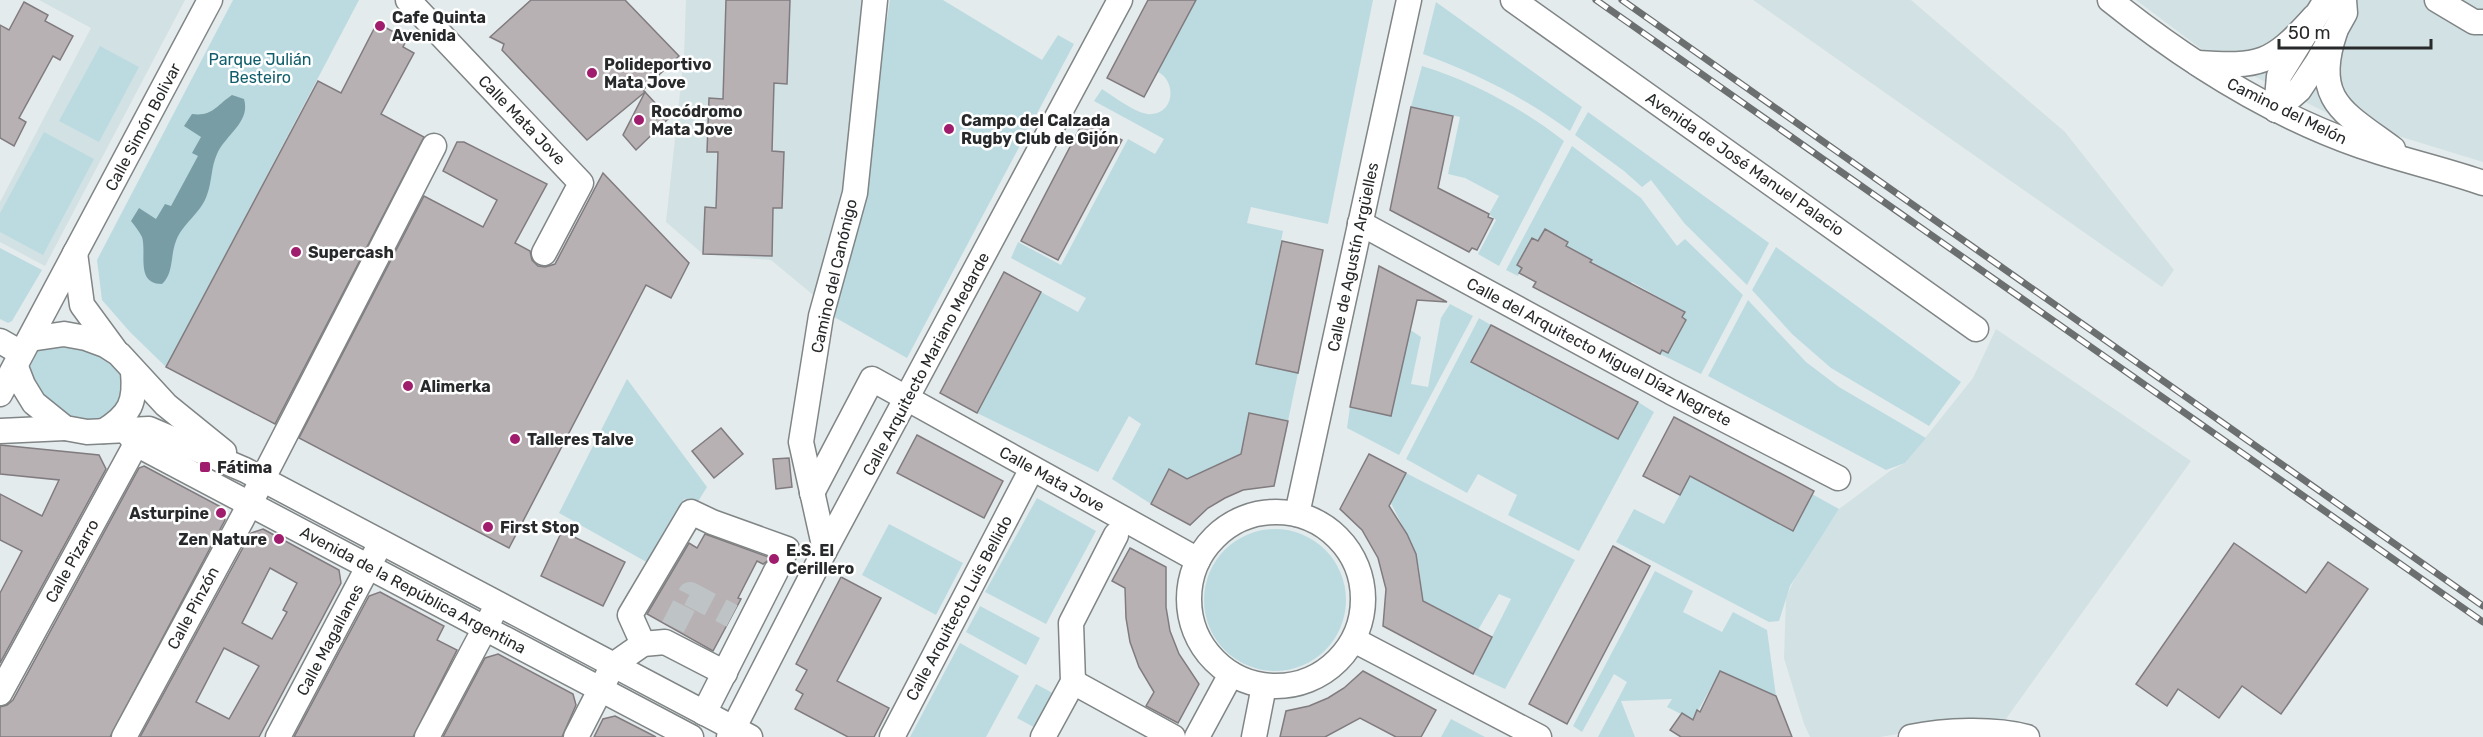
<svg xmlns="http://www.w3.org/2000/svg" width="2483" height="737" font-family="Rubik,sans-serif">
<style>
.built{fill:#d2e1e4}
.green{fill:#bcdbe1}
.water{fill:#789da5}
.building{fill:#b7b1b4;stroke:#807b7e;stroke-width:1.5;fill-rule:evenodd}
.lines{fill:none;stroke-linecap:round;stroke-linejoin:round}
.minor-tunnel{stroke:#bec4c5;stroke-width:24;stroke-dasharray:24 12;stroke-linecap:butt}
.minor-casing{stroke:#808586;stroke-width:27}
.minor{stroke:#fff;stroke-width:24}
.rail-casing{stroke:#6b6f70;stroke-width:7}
.rail{stroke:#fff;stroke-width:4.5;stroke-dasharray:14;stroke-linecap:butt}
.poi-dot{fill:#a01d6e;stroke:#fff;stroke-width:2}
.labels{text-anchor:middle;dominant-baseline:central;stroke-width:5;stroke-linejoin:round;paint-order:stroke}
.poi-label{font-size:16px;font-weight:bold;fill:#27292a;stroke:#fff;text-anchor:start}
.park-label{font-size:16px;fill:#105e6b;stroke:#fff}
.street-label{font-size:16px;fill:#27292a;stroke:#fff}
</style>
<rect width="100%" height="100%" fill="#e4ebec"/>
<!-- built -->
<g class="built">
<path d="M39 0H185L45 266 0 242V202L91 28Z"/>
<path d="M686 0H865L847 193 818 299 771 260 703 254 666 222 684 55Z"/>
<path d="M1753 0H1911L2065 132 2174 270 2162 287Z"/>
<path d="M2136 0H2483V162L2333 116 2204 51Z"/>
<path d="M1996 329 2191 461 2003 723 1915 731 1880 737H1810L1804 724 1784 658 1786 597 1798 572 1839 509 1890 471 1905 463 1973 378Z"/>
</g>
<!-- green -->
<g class="green">
<path d="M233 0H359L166 367 130 332 102 300 97 260Z"/>
<path d="M890 0H943L1042 60 1058 35 1074 44 907 358 827 313 859 198Z"/>
<path d="M1195 0H1373L1328 224 1251 207 1247 223 1283 231 1257 364 1298 373 1288 421 1249 413 1240 456 1190 480 1169 470 1151 504 1112 479 1141 424 1129 416 1098 472 977 413 1041 292 1078 312 1086 298 1011 258 1018 242 1061 265 1128 139 1155 154 1164 139 1094 101 1102 89C1113 96 1139 116 1152 114 1175 112 1176 81 1158 72Z"/>
<path d="M1436 2 1582 107 1570 131C1524 97 1475 73 1423 54Z"/>
<path d="M100 46 139 67 99 142 59 121Z"/>
<path d="M1422 66C1472 81 1523 109 1564 141L1499 266 1478 254 1496 220 1489 214 1499 196 1465 178 1448 174 1460 117 1411 107Z"/>
<path d="M1588 112 1769 243 1747 285 1685 224 1651 180 1642 187 1624 171 1575 135Z"/>
<path d="M44 132 94 159 43 255 0 232V213Z"/>
<path d="M1572 146 1641 198 1677 246 1685 239 1743 295 1701 374 1660 354 1662 350 1668 353 1686 320 1683 318 1685 312 1632 282 1629 284 1566 246 1568 242 1546 229 1538 241 1517 265 1522 268 1518 276 1506 270Z"/>
<path d="M1776 247 1961 382 1929 426 1831 368 1792 334 1752 290Z"/>
<path d="M0 248 42 270 12 321 8 323 0 319Z"/>
<path d="M1748 300 1806 362 1839 387 1926 438 1905 463 1886 470 1708 376Z"/>
<path d="M1450 304 1473 316 1399 455 1347 428 1350 407 1391 415 1409 329 1421 337 1411 384 1428 387 1441 318Z"/>
<path d="M1479 318 1491 325 1472 363 1618 439 1638 402 1654 412 1579 551 1508 515 1517 495 1478 474 1467 493 1406 459Z"/>
<path d="M77 345C86 349 97 353 105 359 130 376 133 413 99 420 83 423 59 417 47 405 34 391 18 357 45 347 53 344 67 345 77 345Z"/>
<path d="M627 379 707 487 697 503 684 499 650 564 559 513Z"/>
<path d="M1406 473 1575 560 1505 689 1473 674 1511 599 1499 594 1478 630 1423 601 1419 568 1410 541 1391 503Z"/>
<path d="M1690 476 1792 531 1812 494 1839 509 1790 586 1779 621 1769 622 1616 542 1634 509 1664 524Z"/>
<path d="M1037 498 1096 531 1046 624 985 592Z"/>
<path d="M889 524 963 563 936 615 862 575Z"/>
<circle cx="1275" cy="600" r="71"/>
<path d="M1655 571 1693 591 1683 612 1722 632 1733 612 1767 630 1776 696 1720 671 1693 720 1667 707 1672 699 1621 701 1635 737H1598L1627 682 1614 674 1582 732 1573 726Z"/>
<path d="M980 606 1040 638 1026 665 966 632Z"/>
<path d="M960 643 1019 676 986 737H910Z"/>
<path d="M1036 684 1058 696 1039 730 1017 718Z"/>
<path d="M1451 719 1485 737H1441Z"/>
</g>
<!-- water -->
<path class="water" d="M232 95 244 99C251 122 225 135 217 154 211 167 212 182 207 195 201 213 182 224 176 241 170 256 174 273 162 284 135 284 147 253 142 237 139 231 135 226 131 221L139 208 156 219 165 204 171 206 198 156 192 153 201 137 184 126 192 114C212 117 217 105 232 95Z"/>
<!-- building -->
<g class="building">
<path d="M531 0H625L679 56 643 90 645 92 587 140 502 50 504 44 490 37Z"/>
<path d="M726 0H790L787 84 774 83 772 151 784 152 782 208H773L772 256 703 254 705 207 716 208 718 152H707L709 98 723 99Z"/>
<path d="M1148 0H1196L1144 97 1107 78Z"/>
<path d="M24 2 48 15 45 21 73 36 60 60 53 56 19 118 26 122 14 146 0 138V25L9 30Z"/>
<path d="M377 23 407 39 403 47 414 53 381 114 424 137 275 424 166 367 318 81 341 93Z"/>
<path d="M645 92 669 118 636 150 623 135Z"/>
<path d="M1411 107 1453 116 1438 188 1489 214 1488 217 1493 219 1477 250 1472 248 1469 252 1390 210Z"/>
<path d="M1084 120 1122 140 1058 260 1021 241Z"/>
<path d="M457 142H464L547 184 515 243 530 251 532 260 538 266 545 267 555 264 603 173 689 263 671 298 646 285 509 548 299 438 424 196 483 227 497 200 443 171Z"/>
<path d="M1545 229 1568 242 1566 246 1592 260 1590 262 1685 312 1682 317 1686 320 1668 353 1662 350 1660 354 1533 287 1536 282 1519 273 1522 268 1517 265 1532 238 1538 241Z"/>
<path d="M1282 241 1323 250 1298 373 1256 364Z"/>
<path d="M1379 266 1447 302 1417 300 1391 416 1350 407Z"/>
<path d="M1004 272 1041 292 977 413 940 393Z"/>
<path d="M1491 325 1638 402 1618 439 1471 362Z"/>
<path d="M1249 413 1288 421 1274 486 1243 490 1225 498 1208 508 1190 525 1151 504 1169 469 1187 479 1241 454Z"/>
<path d="M1674 417 1814 491 1793 531 1690 476 1680 495 1643 476Z"/>
<path d="M721 428 743 454 714 478 692 451Z"/>
<path d="M917 435 1003 481 984 518 897 473Z"/>
<path d="M0 445 99 455 106 469 0 663V593L22 551 0 540V494L42 516 59 480 0 474Z"/>
<path d="M1369 454 1406 473 1389 506 1407 534 1416 554 1423 601 1492 637 1473 674 1383 626 1386 589 1378 558 1362 530 1340 509Z"/>
<path d="M789 458 792 487 776 489 773 459Z"/>
<path d="M144 466 221 507 225 520 110 737H0V707L7 705 13 700 139 468Z"/>
<path d="M263 529 339 570 341 583 259 737H140L251 533ZM270 568 297 583 283 610 287 612 272 639 242 623ZM224 648 259 666 229 719 196 702Z"/>
<path d="M562 531 625 562 603 606 541 576Z"/>
<path d="M705 534 771 558 763 564 757 561 738 598 741 599 713 651 647 614 689 543 697 548Z"/>
<path d="M2234 543 2306 593 2328 562 2368 589 2281 714 2242 686 2219 718 2178 689 2167 706 2136 684Z"/>
<path d="M1613 546 1650 566 1567 724 1529 704Z"/>
<path d="M1130 548 1166 567V607L1170 631 1179 654 1199 684 1178 723 1146 706 1154 692 1139 667 1130 642 1126 618 1125 588 1112 581Z"/>
<path d="M841 577 881 598 837 681 889 708 874 737H848L795 709 803 694 796 690 807 670 796 664Z"/>
<path d="M380 592 444 626 437 640 457 650 413 737H294L369 596Z"/>
<path d="M498 654 573 694 576 705 562 737H443L485 658Z"/>
<path d="M1363 671 1436 710 1421 737H1396L1360 718 1325 737H1280L1286 711 1309 706 1328 698 1344 688Z"/>
<path d="M1720 671 1776 696 1792 737H1681L1670 730 1682 713 1693 720 1697 710 1700 712Z"/>
<path d="M615 716 656 737H594L603 719Z"/>
</g>
<g class="lines">
<!-- minor-tunnel -->
<path class="minor-tunnel" d="M673 627 690 594 732 616"/>
<!-- minor casing -->
<g class="minor-casing">
<g id="minor">
<path d="M408 0 581 183 544 253"/>
<path d="M1513 0 1976 329"/>
<path d="M2110 0C2186 61 2269 114 2361 146 2401 160 2443 169 2483 183"/>
<path d="M2437 0 2474 22H2483"/>
<path d="M2335 32C2312 100 2343 112 2393 149"/>
<path d="M2197 63C2260 67 2271 65 2314 17"/>
<path d="M2276 110 2299 90 2317 63 2345 13 2344 0"/>
<path d="M2276 110 2279 76 2326 0"/>
<path d="M1360 223 1671 392 1838 478"/>
<path d="M75 253 82 305 115 350"/>
<path d="M30 339 64 334 86 338 105 345 119 354 166 405 224 452"/>
<path d="M0 341 21 353"/>
<path d="M16 367 23 385 34 403 65 428 87 432 149 429 245 470 750 737"/>
<path d="M0 394 210 0"/>
<path d="M126 430 136 444 691 737"/>
<path d="M0 431 65 428"/>
<path d="M104 431C130 415 136 402 133 372"/>
<path d="M812 493 872 379 1198 560"/>
<circle cx="1276" cy="599" r="87"/>
<path d="M1297 514 1409 0"/>
<path d="M825 550 801 442 821 316 855 193 875 0"/>
<path d="M1354 640 1539 737"/>
<path d="M643 644 630 615 691 512 712 522 787 549 784 554"/>
<path d="M1073 682 1173 737"/>
<path d="M0 693 136 444"/>
<path d="M704 713 776 571"/>
<path d="M124 737 242 519 434 146"/>
<path d="M278 737 376 552"/>
<path d="M427 737 492 615"/>
<path d="M576 737 613 665 643 644 665 642 725 673"/>
<path d="M729 737 825 550 1120 0"/>
<path d="M892 737 1026 480"/>
<path d="M1043 737 1073 682 1071 623 1116 535"/>
<path d="M1197 737 1231 674"/>
<path d="M1254 737 1264 686"/>
<path d="M1911 737C1944 730 1994 728 2027 737"/>
</g>
</g>
<!-- minor -->
<use href="#minor" class="minor"/>
<!-- rail casing -->
<g class="rail-casing">
<g id="rail">
<path d="M1596 0 2483 622"/>
<path d="M1622 0 2483 606"/>
</g>
</g>
<!-- rail -->
<use href="#rail" class="rail"/>
</g>
<!-- markers -->
<g class="poi-dot">
<circle cx="380" cy="26" r="6"/>
<circle cx="592" cy="73" r="6"/>
<circle cx="639" cy="120" r="6"/>
<circle cx="949" cy="129" r="6"/>
<circle cx="296" cy="252" r="6"/>
<circle cx="408" cy="386" r="6"/>
<circle cx="515" cy="439" r="6"/>
<rect x="199" y="461" width="12" height="12" rx="3"/>
<circle cx="221" cy="513" r="6"/>
<circle cx="488" cy="527" r="6"/>
<circle cx="279" cy="539" r="6"/>
<circle cx="774" cy="559" r="6"/>
</g>
<g class="labels">
<!-- poi labels -->
<g class="poi-label">
<text x="392" y="17">Cafe Quinta<tspan x="392" dy="18">Avenida</tspan></text>
<text x="604" y="64">Polideportivo<tspan x="604" dy="18">Mata Jove</tspan></text>
<text x="651" y="111">Rocódromo<tspan x="651" dy="18">Mata Jove</tspan></text>
<text x="961" y="120">Campo del Calzada<tspan x="961" dy="18">Rugby Club de Gijón</tspan></text>
<text x="308" y="252">Supercash</text>
<text x="420" y="386">Alimerka</text>
<text x="527" y="439">Talleres Talve</text>
<text x="217" y="467">Fátima</text>
<text x="209" y="513" text-anchor="end">Asturpine</text>
<text x="500" y="527">First Stop</text>
<text x="267" y="539" text-anchor="end">Zen Nature</text>
<text x="786" y="550">E.S. El<tspan x="786" dy="18">Cerillero</tspan></text>
</g>
<!-- park labels -->
<g class="park-label">
<text x="260" y="59">Parque Julián<tspan x="260" dy="18">Besteiro</tspan></text>
</g>
<!-- street labels -->
<g class="street-label">
<text transform="translate(2287 111) rotate(26)">Camino del Melón</text>
<text transform="translate(522 120) rotate(46)">Calle Mata Jove</text>
<text transform="translate(143 127) rotate(-62)">Calle Simón Bolivar</text>
<text transform="translate(1745 164) rotate(35)">Avenida de José Manuel Palacio</text>
<text transform="translate(1353 257) rotate(-78)">Calle de Agustín Argüelles</text>
<text transform="translate(834 276) rotate(-77)">Camino del Canónigo</text>
<text transform="translate(1599 352) rotate(28)">Calle del Arquitecto Miguel Díaz Negrete</text>
<text transform="translate(926 364) rotate(-62)">Calle Arquitecto Mariano Medarde</text>
<text transform="translate(1052 479) rotate(29)">Calle Mata Jove</text>
<text transform="translate(72 561) rotate(-61)">Calle Pizarro</text>
<text transform="translate(413 590) rotate(28)">Avenida de la República Argentina</text>
<text transform="translate(193 608) rotate(-62)">Calle Pinzón</text>
<text transform="translate(959 608) rotate(-62)">Calle Arquitecto Luis Bellido</text>
<text transform="translate(330 640) rotate(-62)">Calle Magallanes</text>
</g>
</g>
<!-- scale -->
<path d="M2279 39v9h152v-9" fill="none" stroke="#27292a" stroke-width="3"/>
<text x="2288" y="39" font-size="18" fill="#27292a" stroke="#ffffff" stroke-width="4.5" paint-order="stroke">50 m</text>
</svg>
